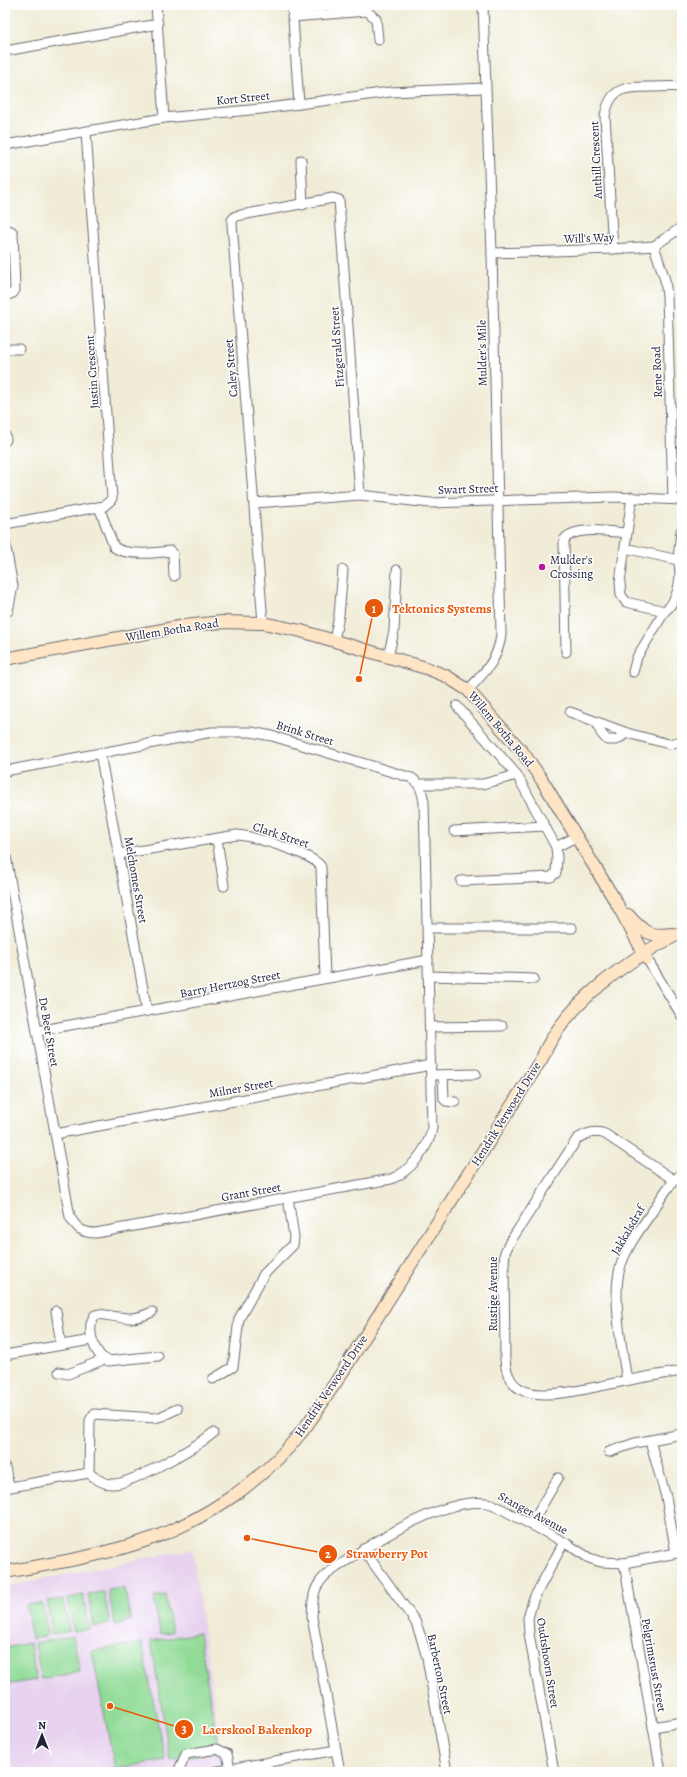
<svg xmlns="http://www.w3.org/2000/svg" width="687" height="1777" font-family="Alegreya,serif">
<style>
.built{fill:#e7d2ef}
.green{fill:#91db97;stroke:#5a7e69}
.lines{fill:none;stroke-linecap:round;stroke-linejoin:round}
.street-casing{stroke:#6a6972;stroke-width:11}
.secondary-casing{stroke:#6a6972;stroke-width:14}
.street{stroke:#fff;stroke-width:9}
.secondary{stroke:#fde5c5;stroke-width:12}
.poi-dot{fill:#b5179e;stroke:#fff;stroke-width:1.5}
.labels{text-anchor:middle;dominant-baseline:central;stroke-width:3;stroke-linejoin:round;paint-order:stroke}
.street-label{font-size:12px;fill:#22223b;stroke:#fff}
.poi-label{font-size:12px;fill:#22223b;stroke:#fff;text-anchor:start}
.leader{fill:none;stroke:#e8590c;stroke-width:1.5}
.callout-dot{fill:#e8590c;stroke:#fff;stroke-width:1.5}
.mark-label{font-size:12px;text-anchor:middle;font-weight:bold;fill:#fff}
.callout-label{font-size:13px;text-anchor:middle;font-weight:bold;fill:#e8590c;stroke:#fff;stroke-width:3;stroke-linejoin:round;paint-order:stroke}
</style>
<rect width="100%" height="100%" fill="#fff"/>
<filter id="ink" filterUnits="userSpaceOnUse"><feTurbulence type="fractalNoise" baseFrequency=".025" numOctaves="2"/><feDisplacementMap in="SourceGraphic" scale="8" xChannelSelector="R" yChannelSelector="G"/><feConvolveMatrix kernelMatrix="1 2 1 2 8 2 1 2 1" color-interpolation-filters="sRGB"/></filter>
<filter id="wash" filterUnits="userSpaceOnUse"><feTurbulence type="fractalNoise" baseFrequency=".012" numOctaves="4" result="noise"/><feDisplacementMap in="SourceGraphic" scale="16" xChannelSelector="R" yChannelSelector="G"/><feGaussianBlur stdDeviation="0.9" result="paint"/><feColorMatrix in="noise" values="0 0 0 0 0 0 0 0 0 0 0 0 0 0 0 0 0 1.4 0 .05"/><feComposite in="paint" operator="in"/></filter>
<g filter="url(#wash)">
<rect width="100%" height="100%" fill="#f0ecd7"/>
<!-- built -->
<path class="built" d="M192 1549 223 1765 189 1772H5V1646L9 1645 5 1628V1587Z"/>
<!-- green -->
<g class="green">
<path d="M124 1588 131 1620 115 1625 108 1590Z"/>
<path d="M104 1592 110 1624 94 1627 88 1594Z"/>
<path d="M83 1595 90 1629 73 1631 68 1598Z"/>
<path d="M165 1595 172 1632 160 1634 154 1597Z"/>
<path d="M63 1599 69 1631 52 1635 47 1601Z"/>
<path d="M42 1603 48 1635 32 1639 26 1605Z"/>
<path d="M199 1633 219 1751 170 1760 151 1641Z"/>
<path d="M73 1636 80 1672 41 1679 35 1643Z"/>
<path d="M30 1643 36 1680 5 1685V1648Z"/>
<path d="M142 1643 165 1760 115 1769 92 1651Z"/>
</g>
</g>
<g filter="url(#ink)">
<g class="lines">
<!-- street casing -->
<g class="street-casing">
<g id="street">
<path d="M156 5 164 118"/>
<path d="M292 5 299 104"/>
<path d="M292 17 367 11 376 19 378 40"/>
<path d="M5 51 158 24"/>
<path d="M5 145 164 118 261 109 390 92 485 88"/>
<path d="M301 160 303 205"/>
<path d="M5 229 11 231 13 233 15 290 13 293 5 296"/>
<path d="M654 246 665 280 667 296 673 499"/>
<path d="M613 249 605 116C610 87 625 87 651 87 661 87 672 86 682 87"/>
<path d="M492 253 613 249 654 246 682 227"/>
<path d="M5 349H19"/>
<path d="M5 435 6 440"/>
<path d="M632 497 620 582 621 595 626 602 665 611"/>
<path d="M255 503 360 495 430 503 613 497 682 500"/>
<path d="M99 507 114 547C126 556 157 553 171 551L173 554 174 576"/>
<path d="M5 524 104 506 111 500 112 498 86 132"/>
<path d="M5 543 13 586 8 611"/>
<path d="M625 548 678 560C683 576 678 601 665 611L637 657 633 672"/>
<path d="M678 560 681 531"/>
<path d="M263 623 232 224V220L236 216 333 198 339 200 360 495"/>
<path d="M334 641 339 615 343 570"/>
<path d="M566 652 564 540C574 525 611 532 627 533"/>
<path d="M388 657 394 631 397 570"/>
<path d="M468 690C484 673 499 659 501 634L492 253 483 5"/>
<path d="M457 706 517 775 556 847 557 858 556 873 551 877 461 881"/>
<path d="M570 712 627 733 669 744 682 741"/>
<path d="M597 723 601 733 607 740H616L627 733"/>
<path d="M100 753 147 1011"/>
<path d="M5 771 212 732H251L272 736 412 778C421 785 422 792 424 802L432 1128C429 1148 410 1172 391 1179L96 1233C83 1233 77 1229 70 1217L5 851"/>
<path d="M419 784H483L517 775"/>
<path d="M454 831 545 826"/>
<path d="M217 839 224 886"/>
<path d="M556 847 576 837"/>
<path d="M119 854 237 835C252 836 315 854 321 867L325 978"/>
<path d="M428 928H572"/>
<path d="M647 959 682 1016"/>
<path d="M429 976 534 979"/>
<path d="M430 1027 502 1026"/>
<path d="M37 1031 428 960"/>
<path d="M431 1075 476 1074"/>
<path d="M443 1075 444 1099 446 1101 455 1102"/>
<path d="M55 1134 431 1065"/>
<path d="M674 1180 605 1134C595 1130 586 1133 577 1139L510 1242 505 1252 504 1264 505 1359C506 1375 512 1388 528 1392 552 1399 599 1386 625 1381 644 1377 663 1374 682 1371"/>
<path d="M56 1311 61 1345"/>
<path d="M152 1312C132 1322 120 1317 99 1314L95 1315C85 1328 94 1355 108 1361L158 1356"/>
<path d="M5 1355 91 1340"/>
<path d="M59 1372 68 1374 105 1359"/>
<path d="M213 1379 233 1367 239 1319 264 1274 293 1245 294 1237 288 1198"/>
<path d="M627 1380C622 1350 612 1297 620 1268 626 1248 640 1229 652 1212 661 1198 669 1184 682 1173"/>
<path d="M650 1441 666 1497 676 1553"/>
<path d="M609 1452 635 1443 682 1434"/>
<path d="M5 1467 9 1487"/>
<path d="M89 1473C96 1479 104 1485 114 1484 133 1483 198 1446 213 1433"/>
<path d="M5 1488 89 1473 90 1420 94 1414 155 1418 162 1416 177 1409"/>
<path d="M531 1524 558 1478"/>
<path d="M363 1549 415 1621 421 1637 427 1658 447 1772"/>
<path d="M624 1563 661 1772"/>
<path d="M653 1727 682 1722"/>
<path d="M178 1772 186 1754 217 1749 227 1754 230 1769"/>
<path d="M213 1772 336 1750"/>
<path d="M340 1772 312 1617C313 1598 312 1588 327 1574 364 1548 446 1493 492 1504L564 1542 589 1558 601 1562 624 1563 682 1552"/>
<path d="M554 1772 529 1634 528 1618 533 1600 564 1542"/>
</g>
</g>
<!-- secondary casing -->
<g class="secondary-casing">
<g id="secondary">
<path d="M5 659 184 626 222 622 263 623 301 631 426 668 446 676 468 690 524 754 542 780 616 902 647 959"/>
<path d="M628 915C643 932 649 937 672 934"/>
<path d="M5 1572C50 1564 95 1557 138 1543 199 1524 260 1484 300 1434 313 1418 324 1399 336 1382L542 1058C564 1004 631 957 682 932"/>
</g>
</g>
<!-- street -->
<use href="#street" class="street"/>
<!-- secondary -->
<use href="#secondary" class="secondary"/>
</g>
</g>
<!-- markers -->
<circle class="poi-dot" cx="542" cy="567" r="4"/>
<g class="labels">
<!-- street labels -->
<g class="street-label">
<text transform="translate(243 98) rotate(-6)">Kort Street</text>
<text transform="translate(596 160) rotate(-93)">Anthill Crescent</text>
<text transform="translate(589 238) rotate(-2)">Will's Way</text>
<text transform="translate(337 347) rotate(-94)">Fitzgerald Street</text>
<text transform="translate(482 353) rotate(-91)">Mulder's Mile</text>
<text transform="translate(231 368) rotate(-95)">Caley Street</text>
<text transform="translate(92 372) rotate(-94)">Justin Crescent</text>
<text transform="translate(657 372) rotate(-92)">Rene Road</text>
<text transform="translate(468 489) rotate(-2)">Swart Street</text>
<text transform="translate(172 630) rotate(-9)">Willem Botha Road</text>
<text transform="translate(501 729) rotate(50)">Willem Botha Road</text>
<text transform="translate(305 733) rotate(17)">Brink Street</text>
<text transform="translate(281 835) rotate(18)">Clark Street</text>
<text transform="translate(136 880) rotate(80)">Melchomes Street</text>
<text transform="translate(230 984) rotate(-11)">Barry Hertzog Street</text>
<text transform="translate(49 1032) rotate(80)">De Beer Street</text>
<text transform="translate(241 1088) rotate(-10)">Milner Street</text>
<text transform="translate(506 1114) rotate(-58)">Hendrik Verwoerd Drive</text>
<text transform="translate(251 1192) rotate(-10)">Grant Street</text>
<text transform="translate(628 1230) rotate(-60)">Jakkalsdraf</text>
<text transform="translate(493 1294) rotate(-90)">Rustige Avenue</text>
<text transform="translate(331 1386) rotate(-56)">Hendrik Verwoerd Drive</text>
<text transform="translate(533 1513) rotate(28)">Stanger Avenue</text>
<text transform="translate(548 1663) rotate(81)">Oudtshoorn Street</text>
<text transform="translate(654 1665) rotate(80)">Pelgrimsrust Street</text>
<text transform="translate(440 1674) rotate(78)">Barberton Street</text>
</g>
<!-- poi labels -->
<g class="poi-label">
<text x="550" y="560">Mulder's<tspan x="550" dy="14">Crossing</tspan></text>
</g>
</g>
<!-- callouts -->
<path class="leader" d="M359 679L374 608M247 1538L328 1554M110 1706L184 1729"/>
<g class="callout-dot">
<circle cx="359" cy="679" r="4"/>
<circle cx="247" cy="1538" r="4"/>
<circle cx="110" cy="1706" r="4"/>
<circle cx="374" cy="608" r="10"/>
<circle cx="328" cy="1554" r="10"/>
<circle cx="184" cy="1729" r="10"/>
</g>
<g class="mark-label">
<text x="374" y="613">1</text>
<text x="328" y="1558">2</text>
<text x="184" y="1733">3</text>
</g>
<g class="callout-label">
<text x="442" y="613">Tektonics Systems</text>
<text x="387" y="1558">Strawberry Pot</text>
<text x="257" y="1734">Laerskool Bakenkop</text>
</g>
<!-- margin -->
<rect width="687" height="1777" fill="none" stroke="#fff" stroke-width="20"/>
<!-- north arrow -->
<g transform="translate(42 1735)" stroke="#ffffff" stroke-width="3" paint-order="stroke">
<path d="M0-3L7 15L0 10L-7 15Z" fill="#22223b"/>
<text y="-6" font-size="11" font-weight="bold" text-anchor="middle" fill="#22223b">N</text>
</g>
</svg>
